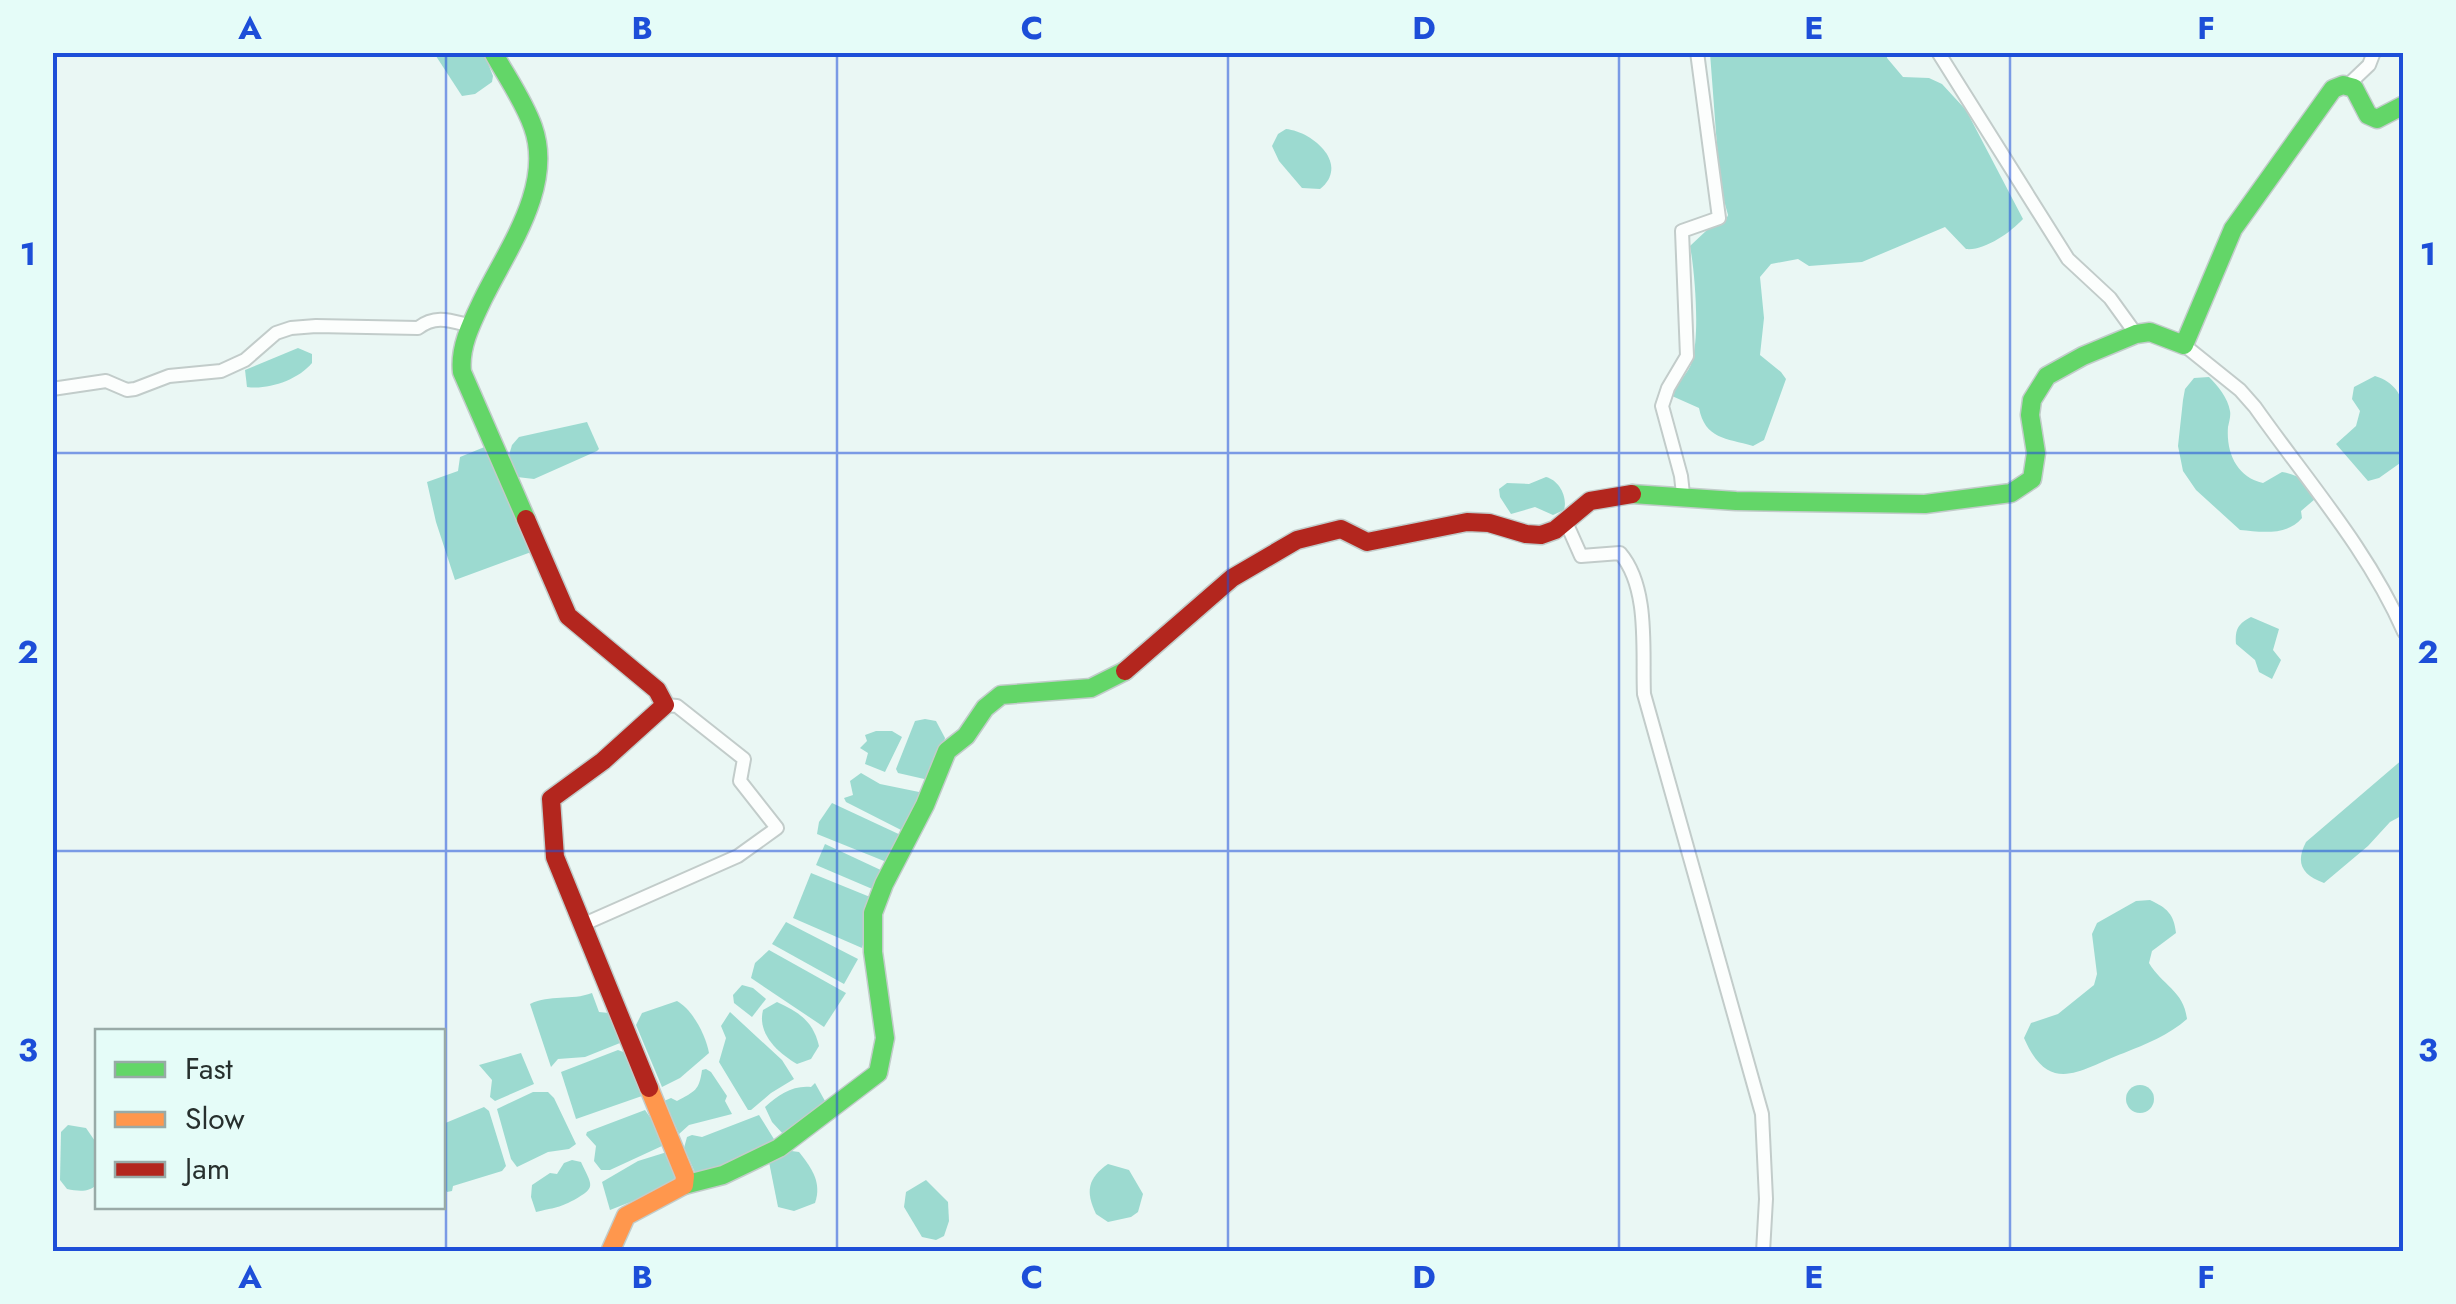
<svg xmlns="http://www.w3.org/2000/svg" width="2456" height="1304" font-family="Jost,sans-serif">
<style>
.water{fill:#9cdad0}
.lines{fill:none;stroke-linecap:round;stroke-linejoin:round}
.street-casing{stroke:#c2ccca;stroke-width:16}
.fast-casing{stroke:#c2ccca;stroke-width:21}
.slow-casing{stroke:#c2ccca;stroke-width:21}
.jam-casing{stroke:#c2ccca;stroke-width:21}
.street{stroke:#fcfefd;stroke-width:12}
.fast{stroke:#63d668;stroke-width:18}
.slow{stroke:#ff974d;stroke-width:18}
.jam{stroke:#b3261e;stroke-width:18}
.grid{fill:none;stroke:#1d4ed8;stroke-width:2.5;stroke-opacity:0.55}
.neatline{fill:none;stroke:#1d4ed8;stroke-width:4}
.grid-label{font-size:32px;text-anchor:middle;font-weight:bold;fill:#1d4ed8}
</style>
<rect width="100%" height="100%" fill="#eaf7f4"/>
<!-- water -->
<g class="water">
<path d="M434 53H484L493 76 492 82 475 94 462 96Z"/>
<path d="M1710 53H1887V58L1903 77 1929 78 1942 84 1966 110 2023 219C2010 233 1984 251 1966 249L1945 227 1862 262 1809 266 1798 259 1771 264 1760 277 1764 318 1760 355 1781 372 1786 379 1764 440 1753 446C1726 438 1705 439 1699 408L1672 396C1676 382 1689 374 1692 361 1700 335 1695 273 1690 246L1707 230 1725 222 1728 215 1720 186Z"/>
<path d="M1286 129C1314 132 1350 165 1320 189L1302 188 1279 161 1272 146 1278 134Z"/>
<path d="M298 348 312 354V363C298 380 268 390 247 387L245 370Z"/>
<path d="M2375 376C2414 388 2404 427 2403 461L2379 478 2368 481 2336 444 2356 426 2360 411 2352 399 2354 387Z"/>
<path d="M2209 377C2218 386 2228 398 2230 411 2231 416 2229 422 2228 427 2226 453 2237 477 2263 483L2282 472C2299 475 2309 482 2315 499L2301 511 2302 518C2287 536 2261 532 2240 530L2196 490 2183 471 2178 446 2183 400 2185 389 2194 378Z"/>
<path d="M587 422 599 449 597 451 534 479 517 477 507 462 512 445 519 437Z"/>
<path d="M487 446 534 551 455 580 436 522 427 482 458 471 460 457Z"/>
<path d="M1546 477C1559 480 1568 497 1564 510L1553 515 1535 507 1511 514 1500 497 1499 489 1507 483 1529 484Z"/>
<path d="M2251 617 2279 629 2273 650 2281 660 2272 679 2259 672 2255 660 2236 644C2235 629 2238 624 2251 617Z"/>
<path d="M925 719 936 721 945 738 933 781 898 773 896 769 915 721Z"/>
<path d="M876 731H892L902 737 885 772 865 764 868 753 860 748 867 741 865 735Z"/>
<path d="M2403 759V815L2390 822 2368 846 2324 883C2302 875 2295 863 2306 842Z"/>
<path d="M861 773 880 784 924 793 905 832 846 802 844 798 853 795 850 781Z"/>
<path d="M832 803 905 837 889 863 817 834 819 822Z"/>
<path d="M825 844 885 872 877 891 816 865Z"/>
<path d="M811 873 875 899 862 948 793 918Z"/>
<path d="M2150 900C2167 908 2174 914 2176 933L2152 951 2149 963C2162 985 2184 991 2187 1019 2169 1035 2146 1044 2124 1053 2082 1068 2050 1098 2024 1038L2031 1023 2058 1014 2094 985 2097 974 2092 934 2097 923 2136 901Z"/>
<path d="M786 922 858 959 844 984 772 944Z"/>
<path d="M769 950 846 993 824 1027 751 978 755 963Z"/>
<path d="M742 985 753 988 766 999 752 1017 734 1003 733 995Z"/>
<path d="M592 993 599 1012 609 1013 620 1043 585 1057 558 1059 551 1067 530 1004C550 994 571 1001 592 993Z"/>
<path d="M677 1001C693 1010 706 1036 709 1053L680 1078 662 1087 636 1025 642 1013Z"/>
<path d="M777 1002C799 1012 813 1021 819 1046L811 1059 797 1064C778 1053 757 1034 763 1010Z"/>
<path d="M730 1012 782 1060 794 1079 771 1093 751 1110H748L719 1062 726 1038 721 1026Z"/>
<path d="M618 1050 626 1053 642 1096 576 1119 561 1072Z"/>
<path d="M521 1053 534 1084 495 1101 490 1097 492 1080 479 1065Z"/>
<path d="M706 1069 711 1072 727 1096 725 1101 732 1114 689 1125 679 1134 664 1101 671 1098 677 1101C695 1091 699 1091 702 1070Z"/>
<path d="M815 1083 825 1101 824 1113 784 1135 772 1122 765 1107C778 1095 793 1085 811 1087Z"/>
<circle cx="2140" cy="1099" r="14"/>
<path d="M533 1092H548L554 1098 576 1144 569 1149 548 1152 517 1167 511 1159 497 1109Z"/>
<path d="M484 1107 489 1111 506 1166 502 1171 453 1186 452 1191 447 1192 443 1184V1124Z"/>
<path d="M645 1110 659 1130 662 1146 610 1170H601L594 1161 596 1146 586 1135 587 1132Z"/>
<path d="M759 1115 777 1144 697 1177 684 1148 687 1137 692 1135 702 1137Z"/>
<path d="M68 1125 86 1128 97 1144V1184C89 1193 78 1191 67 1189L60 1180 61 1132Z"/>
<path d="M784 1150 799 1152C812 1168 822 1183 815 1203L794 1211 778 1207 769 1162Z"/>
<path d="M667 1152 682 1178 651 1194 610 1210 602 1182 638 1161Z"/>
<path d="M572 1160 581 1162C592 1186 597 1187 574 1200 556 1209 556 1207 536 1212L531 1197 532 1185 550 1173 557 1174 564 1163Z"/>
<path d="M1108 1164 1129 1170 1143 1194 1138 1212 1131 1217 1108 1222 1096 1214C1085 1191 1088 1178 1108 1164Z"/>
<path d="M926 1180 948 1202 949 1221 944 1236 936 1240 922 1237 904 1207 906 1192Z"/>
</g>
<g class="lines">
<!-- street casing -->
<g class="street-casing">
<g id="street">
<path d="M1938 52 2068 259 2110 298 2136 334"/>
<path d="M2348 85 2369 65 2374 52"/>
<path d="M2184 345 2240 390 2255 407C2307 481 2367 548 2404 632"/>
<path d="M52 389 106 381 127 390 135 389 169 376 221 371 245 360 276 333 291 328 316 326 418 328C436 314 451 321 472 326"/>
<path d="M1683 494 1681 476 1662 406 1668 388 1687 356 1682 231 1719 218 1697 52"/>
<path d="M1565 520 1581 556 1620 553C1650 588 1642 652 1644 694L1762 1114 1766 1199 1763 1252"/>
<path d="M584 924 738 856 777 828 740 781 744 759 677 706 665 705"/>
</g>
</g>
<!-- fast casing -->
<g class="fast-casing">
<g id="fast">
<path d="M493 52C506 76 524 101 533 127 554 186 508 248 483 299 472 322 459 347 462 372L526 519"/>
<path d="M1632 494 1736 501 1925 504 2011 493 2032 479 2036 453 2030 415 2032 400 2047 376 2083 356 2136 334 2150 332 2184 345 2233 229 2333 89 2343 85 2354 88 2368 115 2377 119 2404 105"/>
<path d="M684 1185 723 1175 779 1148 878 1073 885 1038 873 952V913L884 884 925 805 947 751 966 736 985 708 1001 695 1091 688 1125 671"/>
</g>
</g>
<!-- slow casing -->
<g class="slow-casing">
<path id="slow" d="M610 1252 626 1216 684 1185 685 1176 649 1088"/>
</g>
<!-- jam casing -->
<g class="jam-casing">
<g id="jam">
<path d="M526 519 568 616 657 690 665 705 603 761 551 799 555 857 649 1088"/>
<path d="M1125 671 1232 578 1297 540 1341 529 1367 542 1467 522 1489 523 1526 534 1541 535 1555 530 1590 501 1632 494"/>
</g>
</g>
<!-- street -->
<use href="#street" class="street"/>
<!-- fast -->
<use href="#fast" class="fast"/>
<!-- slow -->
<use href="#slow" class="slow"/>
<!-- jam -->
<use href="#jam" class="jam"/>
</g>
<!-- grid -->
<path class="grid" d="M446 52V1252M837 52V1252M1228 52V1252M1619 52V1252M2010 52V1252M52 453H2404M52 851H2404"/>
<!-- border -->
<rect width="2456" height="1304" fill="none" stroke="#e5fcf8" stroke-width="110"/>
<!-- legend -->
<rect x="95" y="1029" width="350" height="180" fill="#e5fcf8" stroke="#99aaa7" stroke-width="2.5"/>
<rect x="115" y="1062" width="50" height="15" fill="#63d668" stroke="#99aaa7" stroke-width="2.5"/>
<text x="185" y="1079" font-size="30" fill="#27302e">Fast</text>
<rect x="115" y="1112" width="50" height="15" fill="#ff974d" stroke="#99aaa7" stroke-width="2.5"/>
<text x="185" y="1129" font-size="30" fill="#27302e">Slow</text>
<rect x="115" y="1162" width="50" height="15" fill="#b3261e" stroke="#99aaa7" stroke-width="2.5"/>
<text x="185" y="1179" font-size="30" fill="#27302e">Jam</text>
<rect x="55" y="55" width="2346" height="1194" class="neatline"/>
<g class="grid-label">
<text x="250" y="39">A</text>
<text x="642" y="39">B</text>
<text x="1032" y="39">C</text>
<text x="1424" y="39">D</text>
<text x="1814" y="39">E</text>
<text x="2206" y="39">F</text>
<text x="28" y="265">1</text>
<text x="2428" y="265">1</text>
<text x="28" y="663">2</text>
<text x="2428" y="663">2</text>
<text x="28" y="1061">3</text>
<text x="2428" y="1061">3</text>
<text x="250" y="1288">A</text>
<text x="642" y="1288">B</text>
<text x="1032" y="1288">C</text>
<text x="1424" y="1288">D</text>
<text x="1814" y="1288">E</text>
<text x="2206" y="1288">F</text>
</g>
</svg>
